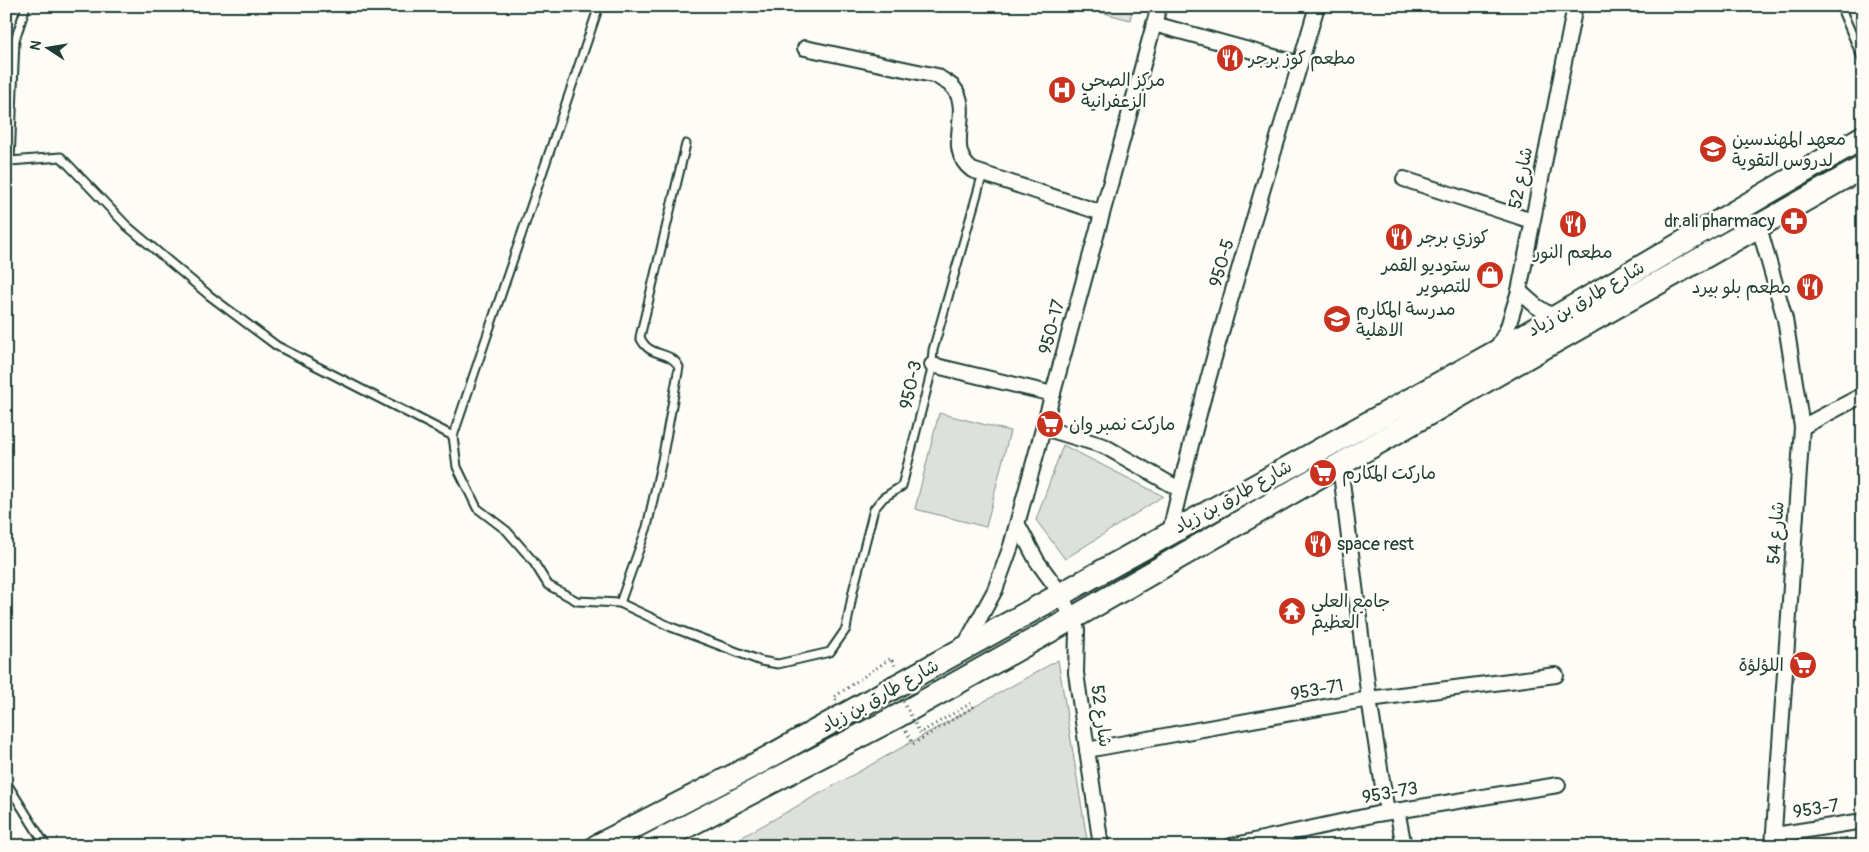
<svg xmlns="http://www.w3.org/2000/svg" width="1869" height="852" font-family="Pangolin,'Playpen Sans Arabic',sans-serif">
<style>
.green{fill:#dde0db;stroke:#7e8e88}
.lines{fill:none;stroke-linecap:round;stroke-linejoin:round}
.lane-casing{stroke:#1f3d34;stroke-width:11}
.street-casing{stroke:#1f3d34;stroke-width:18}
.primary-casing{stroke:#1f3d34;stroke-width:26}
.path{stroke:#1f3d34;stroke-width:3;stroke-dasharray:1 4;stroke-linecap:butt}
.lane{stroke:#fdfcf7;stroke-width:7}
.street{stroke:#fdfcf7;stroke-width:14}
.primary{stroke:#fdfcf7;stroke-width:22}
.path-bridge{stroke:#1f3d34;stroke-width:3;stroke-dasharray:1 4;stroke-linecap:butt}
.labels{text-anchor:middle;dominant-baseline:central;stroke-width:5;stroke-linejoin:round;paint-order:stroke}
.poi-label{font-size:18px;fill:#1f3d34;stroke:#fdfcf7;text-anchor:start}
.street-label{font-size:18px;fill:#1f3d34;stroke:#fdfcf7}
</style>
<rect width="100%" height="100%" fill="#fdfcf7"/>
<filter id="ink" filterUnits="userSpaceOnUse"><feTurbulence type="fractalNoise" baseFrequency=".02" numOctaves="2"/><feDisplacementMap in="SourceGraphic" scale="10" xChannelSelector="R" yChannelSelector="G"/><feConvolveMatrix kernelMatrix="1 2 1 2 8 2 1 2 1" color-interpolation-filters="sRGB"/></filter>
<g filter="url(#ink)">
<!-- green -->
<g class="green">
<path d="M1077 6H1133L1130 20Z"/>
<path d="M939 413 1010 431 986 527 915 509Z"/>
<path d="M1063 445 1163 496 1065 559 1036 520Z"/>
<path d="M1058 660 1088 846H726Z"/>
</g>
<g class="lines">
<!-- lane casing -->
<g class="lane-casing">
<g id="lane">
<path d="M26 6 15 40 10 161 61 157 127 226 210 296 277 346 453 436 457 467 477 508 507 531 533 561 548 585 577 601 620 603 671 627 761 661 778 664 830 652 846 629 853 591 874 509 883 498 902 486 931 373 933 350 983 173"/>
<path d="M1840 6 1863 60"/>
<path d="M453 436 599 6"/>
<path d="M620 603 647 527 662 460 679 367C670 349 649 359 640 337L686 144"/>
<path d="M6 782 46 846"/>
</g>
</g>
<!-- street casing -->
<g class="street-casing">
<g id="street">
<path d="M1154 24 1300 64"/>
<path d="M805 48 937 76C942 80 949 83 953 87 974 111 943 148 972 170L1102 213"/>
<path d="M1404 179 1532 221"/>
<path d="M1759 227 1785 319 1802 427 1773 846"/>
<path d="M1519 291 1536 306 1555 318"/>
<path d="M1497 348 1507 330 1519 291 1575 6"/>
<path d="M932 365 1053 394"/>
<path d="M1802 427 1863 395"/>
<path d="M1044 428 1104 446 1179 489"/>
<path d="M1340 465 1369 699 1387 812"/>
<path d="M1018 525 1037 561 1061 594 1077 630 1076 673 1101 846"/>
<path d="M1170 532C1210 355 1266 181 1317 6"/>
<path d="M965 645 995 590 1011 546 1159 6"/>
<path d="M1087 750 1369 699 1556 675"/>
<path d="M1397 810 1404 846"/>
<path d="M1775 835 1863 821"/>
<path d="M1231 846 1377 814 1558 785"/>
</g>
</g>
<!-- primary casing -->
<g class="primary-casing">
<g id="primary">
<path d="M597 846 760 762 1494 353 1863 137"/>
<path d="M649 846 898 716 1073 618 1522 360 1863 167"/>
</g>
</g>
<!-- path -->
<g class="path">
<path d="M836 700 834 697 891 658 895 666"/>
<path d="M906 731 913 744 973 707 971 703 920 733"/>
</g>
<!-- lane -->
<use href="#lane" class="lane"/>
<!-- street -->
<use href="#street" class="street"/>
<!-- primary -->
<use href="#primary" class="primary"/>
<!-- path-bridge -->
<path class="path-bridge" d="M889 675 920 733"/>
</g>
</g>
<!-- icons -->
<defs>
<g id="restaurant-disc" transform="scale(1.4375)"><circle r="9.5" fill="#c8321e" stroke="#fdfcf7"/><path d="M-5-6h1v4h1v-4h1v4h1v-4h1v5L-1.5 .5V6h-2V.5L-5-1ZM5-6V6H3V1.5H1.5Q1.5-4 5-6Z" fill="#fff"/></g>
<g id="hospital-disc" transform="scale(1.4375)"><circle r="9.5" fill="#c8321e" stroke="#fdfcf7"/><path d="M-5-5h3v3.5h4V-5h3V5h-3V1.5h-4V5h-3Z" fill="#fff"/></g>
<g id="school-disc" transform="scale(1.4375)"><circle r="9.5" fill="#c8321e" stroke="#fdfcf7"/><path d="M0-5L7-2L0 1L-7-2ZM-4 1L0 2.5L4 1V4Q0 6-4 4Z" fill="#fff"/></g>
<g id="pharmacy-disc" transform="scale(1.4375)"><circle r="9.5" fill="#c8321e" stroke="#fdfcf7"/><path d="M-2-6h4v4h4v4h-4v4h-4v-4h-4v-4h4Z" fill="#fff"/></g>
<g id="shop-disc" transform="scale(1.4375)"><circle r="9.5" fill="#c8321e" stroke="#fdfcf7"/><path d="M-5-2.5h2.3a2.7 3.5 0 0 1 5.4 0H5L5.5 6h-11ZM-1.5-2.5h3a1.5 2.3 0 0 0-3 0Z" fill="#fff"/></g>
<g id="supermarket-disc" transform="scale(1.4375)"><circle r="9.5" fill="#c8321e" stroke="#fdfcf7"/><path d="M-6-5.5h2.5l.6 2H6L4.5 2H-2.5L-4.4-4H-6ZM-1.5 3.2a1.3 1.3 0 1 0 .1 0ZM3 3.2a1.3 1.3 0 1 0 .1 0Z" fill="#fff"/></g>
<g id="temple-disc" transform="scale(1.4375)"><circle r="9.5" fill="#c8321e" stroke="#fdfcf7"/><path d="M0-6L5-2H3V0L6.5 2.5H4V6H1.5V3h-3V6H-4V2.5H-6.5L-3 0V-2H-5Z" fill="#fff"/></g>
</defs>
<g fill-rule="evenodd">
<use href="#restaurant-disc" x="1230" y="58"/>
<use href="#hospital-disc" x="1062" y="90"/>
<use href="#school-disc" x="1713" y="149"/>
<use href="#pharmacy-disc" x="1794" y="221"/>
<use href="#restaurant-disc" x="1573" y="224"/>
<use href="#restaurant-disc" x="1399" y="237"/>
<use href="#shop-disc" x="1490" y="275"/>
<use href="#restaurant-disc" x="1810" y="287"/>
<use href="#school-disc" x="1337" y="319"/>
<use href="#supermarket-disc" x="1050" y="424"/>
<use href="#supermarket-disc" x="1323" y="473"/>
<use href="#restaurant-disc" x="1318" y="544"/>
<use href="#temple-disc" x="1292" y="611"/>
<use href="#supermarket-disc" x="1803" y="665"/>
</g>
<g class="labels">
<!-- poi labels -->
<g class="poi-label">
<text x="1249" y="58">مطعم كوز برجر</text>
<text x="1081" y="80">مركز الصحي<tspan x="1081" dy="21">الزعفرانية</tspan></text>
<text x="1732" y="139">معهد المهندسين<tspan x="1732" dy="21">لدروس التقوية</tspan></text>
<text x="1775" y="221" text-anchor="end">dr.ali pharmacy</text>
<text x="1418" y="237">كوزي برجر</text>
<text x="1573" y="252" text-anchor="middle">مطعم النور</text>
<text x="1471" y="265" text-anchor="end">ستوديو القمر<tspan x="1471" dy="21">للتصوير</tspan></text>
<text x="1791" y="287" text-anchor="end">مطعم بلو بيرد</text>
<text x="1356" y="309">مدرسة المكارم<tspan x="1356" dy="21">الاهلية</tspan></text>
<text x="1069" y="424">ماركت نمبر وان</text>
<text x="1342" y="473">ماركت المكارم</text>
<text x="1337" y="544">space rest</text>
<text x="1311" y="601">جامع العلي<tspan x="1311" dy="21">العظيم</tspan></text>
<text x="1784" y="665" text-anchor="end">اللؤلؤة</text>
</g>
<!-- street labels -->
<g class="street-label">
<text transform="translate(1521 178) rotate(-79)">شارع 52</text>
<text transform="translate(1222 263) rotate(-74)">950-5</text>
<text transform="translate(1586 299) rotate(-30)">شارع طارق بن زياد</text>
<text transform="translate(1052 327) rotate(-75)">950-17</text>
<text transform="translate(911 385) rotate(-78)">950-3</text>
<text transform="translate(1233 497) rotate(-29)">شارع طارق بن زياد</text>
<text transform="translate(1776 533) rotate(-86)">شارع 54</text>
<text transform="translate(1317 690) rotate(-10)">953-71</text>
<text transform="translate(880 696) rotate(-29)">شارع طارق بن زياد</text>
<text transform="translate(1101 716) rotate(82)">شارع 52</text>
<text transform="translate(1390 793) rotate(-10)">953-73</text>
<text transform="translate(1816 809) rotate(-9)">953-7</text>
</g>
</g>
<!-- margin -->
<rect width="1869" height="852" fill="none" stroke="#fdfcf7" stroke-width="25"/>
<rect x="12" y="12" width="1844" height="827" fill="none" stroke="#1f3d34" stroke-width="2" filter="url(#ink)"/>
<!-- north arrow -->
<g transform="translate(48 48) rotate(282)" stroke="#fdfcf7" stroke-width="4" paint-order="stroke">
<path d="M0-4L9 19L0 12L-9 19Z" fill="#1f3d34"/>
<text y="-8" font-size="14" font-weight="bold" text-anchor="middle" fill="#1f3d34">N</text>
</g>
</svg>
